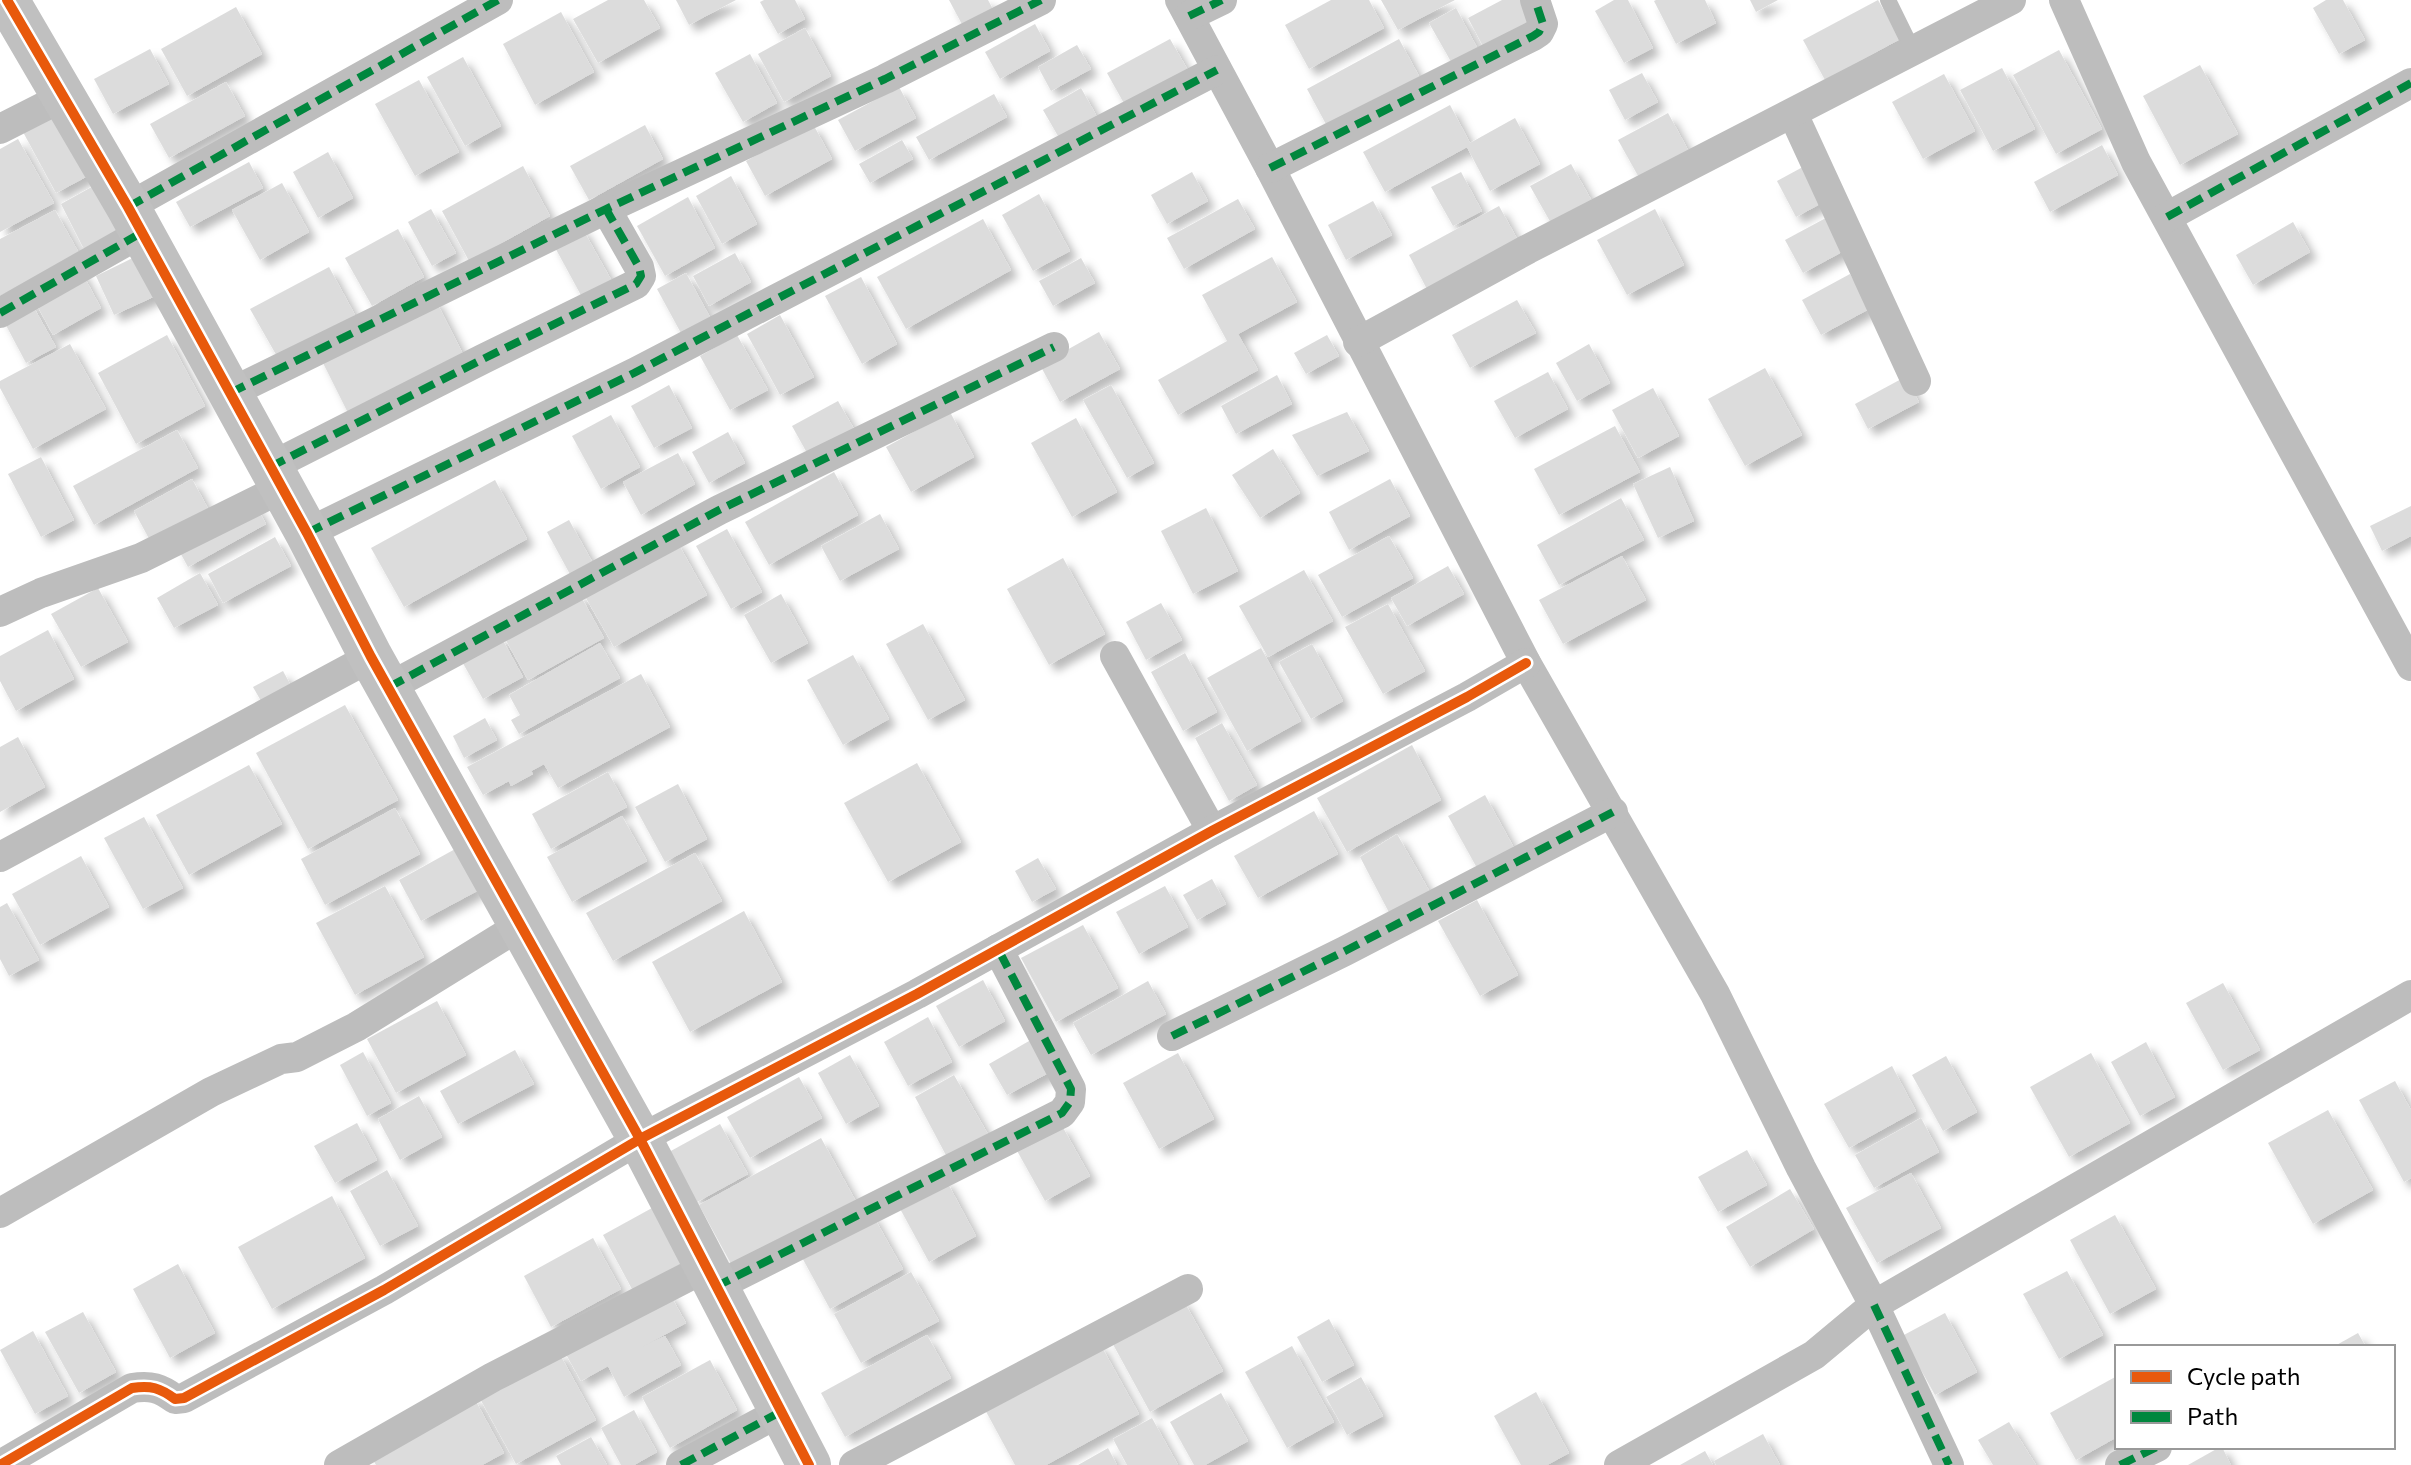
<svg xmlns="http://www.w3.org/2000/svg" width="2411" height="1465" font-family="Commissioner,sans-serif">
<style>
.building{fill:#dcdcdc;filter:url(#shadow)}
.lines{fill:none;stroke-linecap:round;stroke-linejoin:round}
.lane{stroke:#bdbdbd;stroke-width:16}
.street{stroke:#bdbdbd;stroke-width:30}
.secondary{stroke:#c0c0c0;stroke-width:44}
.quiet{stroke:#00873e;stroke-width:8;stroke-dasharray:16 8;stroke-linecap:butt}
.cycleway-casing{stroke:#fff;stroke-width:15}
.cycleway{stroke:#e8590c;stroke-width:10}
</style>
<defs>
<filter id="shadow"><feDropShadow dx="7" dy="7" stdDeviation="4" flood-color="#0004"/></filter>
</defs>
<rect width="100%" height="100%" fill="#fff"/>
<!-- building -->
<g class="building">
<path d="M608 0H644L660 28 598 63 573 19Z"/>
<path d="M676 0H736L689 25Z"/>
<path d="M764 0H795L805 19 778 34 760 2Z"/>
<path d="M949 0H988L995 13 965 30Z"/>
<path d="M1331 0H1369L1384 28 1309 69 1285 25Z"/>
<path d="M1381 0H1455L1398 30Z"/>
<path d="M1502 0H1520L1532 22 1484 48 1468 18Z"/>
<path d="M1614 0H1628L1653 48 1624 63 1595 11Z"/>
<path d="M1656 0H1705L1716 23 1676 44 1654 1Z"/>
<path d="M1750 0H1778L1756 12Z"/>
<path d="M1878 0 1900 39 1825 80 1803 40Z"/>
<path d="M2326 0H2343L2365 40 2339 54 2313 8Z"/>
<path d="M236 7 262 54 187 96 161 49Z"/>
<path d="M1456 8 1480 53 1454 67 1429 23Z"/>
<path d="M561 12 594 72 535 105 503 44Z"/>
<path d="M1035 24 1050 51 1000 79 985 52Z"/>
<path d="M805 28 831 76 784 102 758 54Z"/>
<path d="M1170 39 1189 72 1126 107 1107 73Z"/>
<path d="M1399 39 1420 78 1328 128 1307 89Z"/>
<path d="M1077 45 1091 69 1051 91 1038 67Z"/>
<path d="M150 49 169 84 113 114 94 79Z"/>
<path d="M2059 50 2102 129 2056 154 2013 75Z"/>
<path d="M750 54 777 103 743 122 715 73Z"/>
<path d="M463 57 501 126 465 146 427 77Z"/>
<path d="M2200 65 2238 134 2180 165 2143 96Z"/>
<path d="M2002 68 2035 129 1993 151 1960 90Z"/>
<path d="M1642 73 1658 102 1625 120 1609 90Z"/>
<path d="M1944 74 1975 131 1923 159 1892 102Z"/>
<path d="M419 80 459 152 415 176 375 104Z"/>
<path d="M226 82 245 116 169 158 150 124Z"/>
<path d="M899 87 916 118 855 151 838 120Z"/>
<path d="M1081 88 1100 122 1062 143 1043 110Z"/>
<path d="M994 94 1007 117 929 160 916 137Z"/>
<path d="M1450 105 1470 143 1515 118 1540 164 1490 191 1467 147 1385 192 1363 152Z"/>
<path d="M63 110 97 171 56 193 23 132Z"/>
<path d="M1668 113 1692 157 1642 183 1618 140Z"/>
<path d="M813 124 832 159 765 196 746 161Z"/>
<path d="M645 125 663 159 589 200 570 166Z"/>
<path d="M18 139 54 203 0 232V149Z"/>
<path d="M902 140 913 159 870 183 859 164Z"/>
<path d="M2102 145 2118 175 2050 212 2034 182Z"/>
<path d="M328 152 353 198 318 218 293 172Z"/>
<path d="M249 162 263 188 190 227 176 202Z"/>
<path d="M1812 162 1831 198 1796 217 1777 181Z"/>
<path d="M1571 164 1593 203 1552 225 1530 186Z"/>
<path d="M523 166 550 216 469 261 442 211Z"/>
<path d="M1192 172 1208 201 1167 224 1151 195Z"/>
<path d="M1461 172 1482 211 1453 226 1431 187Z"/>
<path d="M731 176 757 224 722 244 696 196Z"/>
<path d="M106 179 133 230 87 255 61 204Z"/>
<path d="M282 183 309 232 260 260 232 210Z"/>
<path d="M1039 194 1070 251 1033 271 1002 215Z"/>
<path d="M688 197 715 248 665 276 637 226Z"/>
<path d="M1238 199 1255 229 1184 269 1167 238Z"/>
<path d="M1373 201 1392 235 1346 260 1328 225Z"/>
<path d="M1499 206 1520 244 1429 293 1409 255Z"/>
<path d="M431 209 456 253 432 266 408 222Z"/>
<path d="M1655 209 1684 265 1627 295 1597 240Z"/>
<path d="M55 210 79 253 0 296V239Z"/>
<path d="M1835 213 1853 246 1803 273 1785 240Z"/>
<path d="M983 219 1011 270 906 329 877 277Z"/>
<path d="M2293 222 2310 252 2253 285 2236 255Z"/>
<path d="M581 226 613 283 583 299 552 242Z"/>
<path d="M398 229 424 277 372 306 345 258Z"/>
<path d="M143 253 162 293 114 315 96 276Z"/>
<path d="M735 253 751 282 709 306 693 276Z"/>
<path d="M1272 257 1297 302 1238 334 1258 370 1178 415 1158 380 1227 341 1202 295Z"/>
<path d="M1081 258 1095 283 1053 306 1039 281Z"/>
<path d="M329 267 355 315 278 358 250 309Z"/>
<path d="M80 269 101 308 53 335 32 296Z"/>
<path d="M686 273 711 319 682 335 657 289Z"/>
<path d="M1850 274 1869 309 1821 335 1802 300Z"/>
<path d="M861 277 897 344 862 364 825 296Z"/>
<path d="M434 297 467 362 351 419 319 355Z"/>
<path d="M29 299 56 347 26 363 0 314Z"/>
<path d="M1517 300 1536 333 1470 368 1452 335Z"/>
<path d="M780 315 814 377 780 395 747 334Z"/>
<path d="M1099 332 1120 369 1060 402 1040 365Z"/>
<path d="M167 335 205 406 136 444 98 373Z"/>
<path d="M737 335 768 390 730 410 700 356Z"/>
<path d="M1327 335 1339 356 1306 374 1294 353Z"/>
<path d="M70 344 106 409 33 449 0 388V381Z"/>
<path d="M1589 344 1610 383 1577 401 1556 363Z"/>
<path d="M1765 368 1802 435 1745 466 1708 399Z"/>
<path d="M1548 372 1568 409 1515 438 1494 401Z"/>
<path d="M1277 375 1292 404 1236 434 1221 406Z"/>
<path d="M1905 377 1919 402 1868 429 1855 404Z"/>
<path d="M669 385 692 428 654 448 631 406Z"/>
<path d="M1111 385 1154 463 1127 478 1083 400Z"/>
<path d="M1653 388 1679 436 1638 458 1612 410Z"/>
<path d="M838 401 858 436 812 462 792 426Z"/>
<path d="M950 412 974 457 911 492 886 447Z"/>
<path d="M1347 412 1369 451 1317 476 1292 435Z"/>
<path d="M611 415 640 467 601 489 572 436Z"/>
<path d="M1076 418 1117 492 1072 517 1031 443Z"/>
<path d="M1615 426 1640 472 1559 515 1534 469Z"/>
<path d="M177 430 198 468 94 525 73 486Z"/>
<path d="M728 432 745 463 709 483 692 452Z"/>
<path d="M1273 449 1300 493 1260 518 1232 475Z"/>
<path d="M678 453 695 484 641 515 623 482Z"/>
<path d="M41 457 74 520 41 537 8 474Z"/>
<path d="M1670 467 1694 521 1658 538 1633 484Z"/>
<path d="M834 472 858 515 769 565 745 522Z"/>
<path d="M192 479 211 514 153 546 134 511Z"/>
<path d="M1390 479 1410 516 1349 550 1329 512Z"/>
<path d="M495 480 527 539 404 607 371 548Z"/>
<path d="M1621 498 1644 540 1559 585 1537 545Z"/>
<path d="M255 504 266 524 188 567 177 547Z"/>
<path d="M2411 506V536L2382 551 2370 526Z"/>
<path d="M1206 508 1238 571 1193 594 1161 531Z"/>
<path d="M880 514 899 549 840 581 821 546Z"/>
<path d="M569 520 594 565 572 578 547 532Z"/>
<path d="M727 529 762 592 731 609 696 546Z"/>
<path d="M1389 536 1413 578 1342 617 1318 575Z"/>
<path d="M275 537 291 566 223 603 208 574Z"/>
<path d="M675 538 707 595 614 647 582 591Z"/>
<path d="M1622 556 1646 600 1563 644 1539 600Z"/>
<path d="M1063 558 1105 634 1049 665 1007 589Z"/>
<path d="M1448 566 1464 594 1407 626 1391 598Z"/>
<path d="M1304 570 1333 621 1268 657 1239 606Z"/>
<path d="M200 573 218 605 174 628 157 598Z"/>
<path d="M98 588 128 642 81 667 51 614Z"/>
<path d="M579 593 604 638 528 680 503 635Z"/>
<path d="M781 594 808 643 771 663 744 615Z"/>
<path d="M1161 603 1182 640 1146 660 1126 622Z"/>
<path d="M1388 604 1425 671 1383 694 1345 627Z"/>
<path d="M923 624 965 700 928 720 886 644Z"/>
<path d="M48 630 74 679 16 711 0 681V656Z"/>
<path d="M500 635 523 677 483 699 460 658Z"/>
<path d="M600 643 620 678 519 734 511 720 520 715 509 695Z"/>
<path d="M1312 644 1343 701 1311 719 1279 662Z"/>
<path d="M1261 648 1301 721 1247 751 1207 678Z"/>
<path d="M1185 653 1217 712 1183 731 1151 672Z"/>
<path d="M853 655 889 719 843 745 807 680Z"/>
<path d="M283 671 295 693 265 708 253 687Z"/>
<path d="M641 674 670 727 558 788 544 764 531 771 533 774 511 786 509 781 483 795 467 767Z"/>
<path d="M345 705 398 800 308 849 256 753Z"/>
<path d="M485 718 497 740 464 758 453 736Z"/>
<path d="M1222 723 1257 785 1229 801 1195 738Z"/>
<path d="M18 737 45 787 0 812V747Z"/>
<path d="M1412 745 1441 800 1347 852 1317 798Z"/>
<path d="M917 763 961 842 888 882 844 803Z"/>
<path d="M249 765 282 824 189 875 156 815Z"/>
<path d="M608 772 627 807 551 849 532 814Z"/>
<path d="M678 784 707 839 665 862 635 807Z"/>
<path d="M1485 795 1519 857 1482 877 1448 816Z"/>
<path d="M395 808 420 854 325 905 301 859Z"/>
<path d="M1314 811 1338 854 1258 898 1234 856Z"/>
<path d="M622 816 647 861 572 902 547 857Z"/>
<path d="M144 817 183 888 143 909 104 838Z"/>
<path d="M1397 834 1435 901 1395 924 1360 857Z"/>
<path d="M457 848 479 890 421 921 399 880Z"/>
<path d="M695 853 722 901 613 961 586 913Z"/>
<path d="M81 856 109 907 40 945 12 894Z"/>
<path d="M1038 858 1056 889 1032 902 1015 871Z"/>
<path d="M1212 879 1226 904 1197 920 1183 895Z"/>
<path d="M385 886 424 957 355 995 316 923Z"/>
<path d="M1165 886 1188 927 1139 954 1116 912Z"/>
<path d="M1477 900 1518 975 1480 996 1438 921Z"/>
<path d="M7 903 39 960 9 976 0 959V907Z"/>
<path d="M744 911 782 982 690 1032 652 962Z"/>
<path d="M1083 925 1118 988 1056 1022 1021 958Z"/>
<path d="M983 980 1005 1021 959 1047 936 1006Z"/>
<path d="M1148 981 1166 1014 1091 1055 1073 1023Z"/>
<path d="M2223 983 2260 1050 2223 1070 2186 1003Z"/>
<path d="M437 1001 466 1055 396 1093 367 1039Z"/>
<path d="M928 1017 952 1062 908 1086 884 1042Z"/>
<path d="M1036 1037 1054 1070 1007 1095 989 1064Z"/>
<path d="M2146 1042 2175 1097 2140 1116 2111 1062Z"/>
<path d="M515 1050 534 1084 458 1124 440 1091Z"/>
<path d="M363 1052 391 1103 367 1116 340 1065Z"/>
<path d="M1178 1053 1214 1119 1159 1149 1123 1083Z"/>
<path d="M2091 1053 2130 1123 2069 1157 2030 1087Z"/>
<path d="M850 1055 879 1106 846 1124 818 1073Z"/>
<path d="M1946 1056 1977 1112 1943 1131 1912 1075Z"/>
<path d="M1892 1066 1916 1111 1849 1148 1824 1104Z"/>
<path d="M954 1075 989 1136 948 1159 915 1097Z"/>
<path d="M799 1077 822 1118 750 1158 727 1117Z"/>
<path d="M2395 1081 2411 1110V1178L2404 1182 2359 1100Z"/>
<path d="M419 1096 442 1137 400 1160 378 1119Z"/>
<path d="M2328 1110 2373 1190 2313 1224 2268 1143Z"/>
<path d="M1921 1118 1939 1152 1874 1188 1855 1155Z"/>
<path d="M357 1123 377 1160 335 1183 314 1146Z"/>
<path d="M720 1124 748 1174 697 1202 669 1152Z"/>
<path d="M1061 1124 1090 1176 1045 1201 1016 1149Z"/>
<path d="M821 1138 858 1205 736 1273 699 1205Z"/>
<path d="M1747 1150 1767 1185 1718 1212 1698 1177Z"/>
<path d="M387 1170 418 1226 380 1246 350 1191Z"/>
<path d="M1911 1173 1941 1228 1877 1263 1846 1208Z"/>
<path d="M945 1178 976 1236 929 1262 898 1205Z"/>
<path d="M1790 1189 1814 1229 1750 1267 1726 1227Z"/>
<path d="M332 1196 365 1258 272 1309 238 1247Z"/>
<path d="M652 1208 682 1265 633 1291 603 1235Z"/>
<path d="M871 1212 903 1269 830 1309 799 1252Z"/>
<path d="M2115 1215 2156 1289 2110 1314 2070 1240Z"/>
<path d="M593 1238 621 1289 551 1327 524 1276Z"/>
<path d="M178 1264 215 1333 170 1358 133 1289Z"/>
<path d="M2067 1271 2103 1335 2059 1359 2023 1294Z"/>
<path d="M911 1272 939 1321 861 1363 834 1314Z"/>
<path d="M668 1291 686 1323 642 1347 665 1336 681 1365 624 1397 608 1366 581 1381 563 1349Z"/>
<path d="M1182 1298 1223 1371 1150 1412 1109 1337Z"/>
<path d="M83 1312 116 1372 79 1393 45 1332Z"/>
<path d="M1945 1313 1977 1372 1935 1395 1902 1336Z"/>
<path d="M1329 1319 1354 1365 1322 1382 1297 1337Z"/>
<path d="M33 1331 68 1396 35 1414 0 1350Z"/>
<path d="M2358 1333 2366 1347H2333Z"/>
<path d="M927 1335 951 1378 845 1437 821 1393Z"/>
<path d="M1099 1342 1139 1414 1046 1465H1015L983 1406Z"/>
<path d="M1292 1346 1334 1422 1287 1448 1245 1372Z"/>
<path d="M558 1351 596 1420 516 1464 478 1395Z"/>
<path d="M710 1360 737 1410 670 1448 642 1397Z"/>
<path d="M2117 1376V1437L2076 1460 2050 1413Z"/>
<path d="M1361 1377 1383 1416 1347 1435 1326 1397Z"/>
<path d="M1536 1392 1569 1453 1547 1465H1521L1494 1416Z"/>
<path d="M1221 1393 1248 1441 1205 1465H1194L1170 1422Z"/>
<path d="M473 1396 504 1453 482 1465H376L369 1453Z"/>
<path d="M634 1410 657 1452 634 1465H621L601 1428Z"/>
<path d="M1152 1418 1178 1465H1127L1113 1439Z"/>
<path d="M2009 1422 2036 1465H1993L1978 1440Z"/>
<path d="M1763 1434 1780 1465H1716L1714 1461Z"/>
<path d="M591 1437 607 1465H561L556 1456Z"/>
<path d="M2222 1447 2231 1465H2188L2220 1447Z"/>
<path d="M1108 1448 1117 1465H1078Z"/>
<path d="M1705 1451 1713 1465H1680Z"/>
</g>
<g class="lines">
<!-- lane -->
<path class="lane" d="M1888 0 1913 51"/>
<!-- street -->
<g class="street">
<path d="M1180 0 1270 168 1526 663 1715 994 1801 1168 1874 1305 1949 1465"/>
<path d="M2064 0 2136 162 2411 666"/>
<path d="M1189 16 1222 0"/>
<path d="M1793 114 1916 381"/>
<path d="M0 129 63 97"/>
<path d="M1270 168 1533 36 1539 32 1543 24 1535 0"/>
<path d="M128 207 498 0"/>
<path d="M2167 217 2411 83"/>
<path d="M0 313 141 233"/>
<path d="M1358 342 1528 249 2011 0"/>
<path d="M230 393 606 209 885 79 1041 0"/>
<path d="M270 467 483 359 636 284 641 276 639 267 606 209"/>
<path d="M307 533 634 373 1217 70"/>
<path d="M0 612 41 593 141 558 282 488"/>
<path d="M1115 656 1212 831"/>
<path d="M389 687 719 510 1054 347"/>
<path d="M0 857 371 657"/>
<path d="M1172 1036 1345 951 1613 812"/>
<path d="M0 1213 211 1092 281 1059 297 1057 356 1027 521 925"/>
<path d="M715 1287 1062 1113 1070 1102 1071 1089 998 949"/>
<path d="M0 1465 132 1388C151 1385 160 1388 175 1399L184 1398 384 1290 640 1139 917 994 1212 831 1467 697 1526 663"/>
<path d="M339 1465 493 1377 705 1268"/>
<path d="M681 1465 782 1411"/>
<path d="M854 1465 1188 1289"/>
<path d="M1619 1465 1814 1355 1874 1305 2411 995"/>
<path d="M2120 1465 2157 1447"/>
</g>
<!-- secondary -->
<path class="secondary" d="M7 0 128 207 307 533 371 657 640 1139 809 1465"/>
<!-- quiet -->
<g class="quiet">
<path d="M1189 16 1222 0"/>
<path d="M1270 168 1533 36 1539 32 1543 24 1535 0"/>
<path d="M128 207 498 0"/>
<path d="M2167 217 2411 83"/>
<path d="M0 313 141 233"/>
<path d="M230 393 606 209 885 79 1041 0"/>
<path d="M270 467 483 359 636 284 641 276 639 267 606 209"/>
<path d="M307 533 634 373 1217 70"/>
<path d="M389 687 719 510 1054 347"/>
<path d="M1172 1036 1345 951 1613 812"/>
<path d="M715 1287 1062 1113 1070 1102 1071 1089 998 949"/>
<path d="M1874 1305 1949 1465"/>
<path d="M681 1465 782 1411"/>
<path d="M2120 1465 2157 1447"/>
</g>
<!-- cycleway casing -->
<g class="cycleway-casing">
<g id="cycleway">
<path d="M7 0 128 207 307 533 371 657 640 1139 809 1465"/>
<path d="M0 1465 132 1388C151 1385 160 1388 175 1399L184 1398 384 1290 640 1139 917 994 1212 831 1467 697 1526 663"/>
</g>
</g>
<!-- cycleway -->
<use href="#cycleway" class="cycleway"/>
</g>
<!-- legend -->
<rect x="2115" y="1345" width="280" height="104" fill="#ffffff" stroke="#999999" stroke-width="2"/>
<rect x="2131" y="1371" width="40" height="12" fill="#e8590c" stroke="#999999" stroke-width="2"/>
<text x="2187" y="1385" font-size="24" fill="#000000">Cycle path</text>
<rect x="2131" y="1411" width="40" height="12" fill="#00873e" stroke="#999999" stroke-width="2"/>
<text x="2187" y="1425" font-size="24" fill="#000000">Path</text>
</svg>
